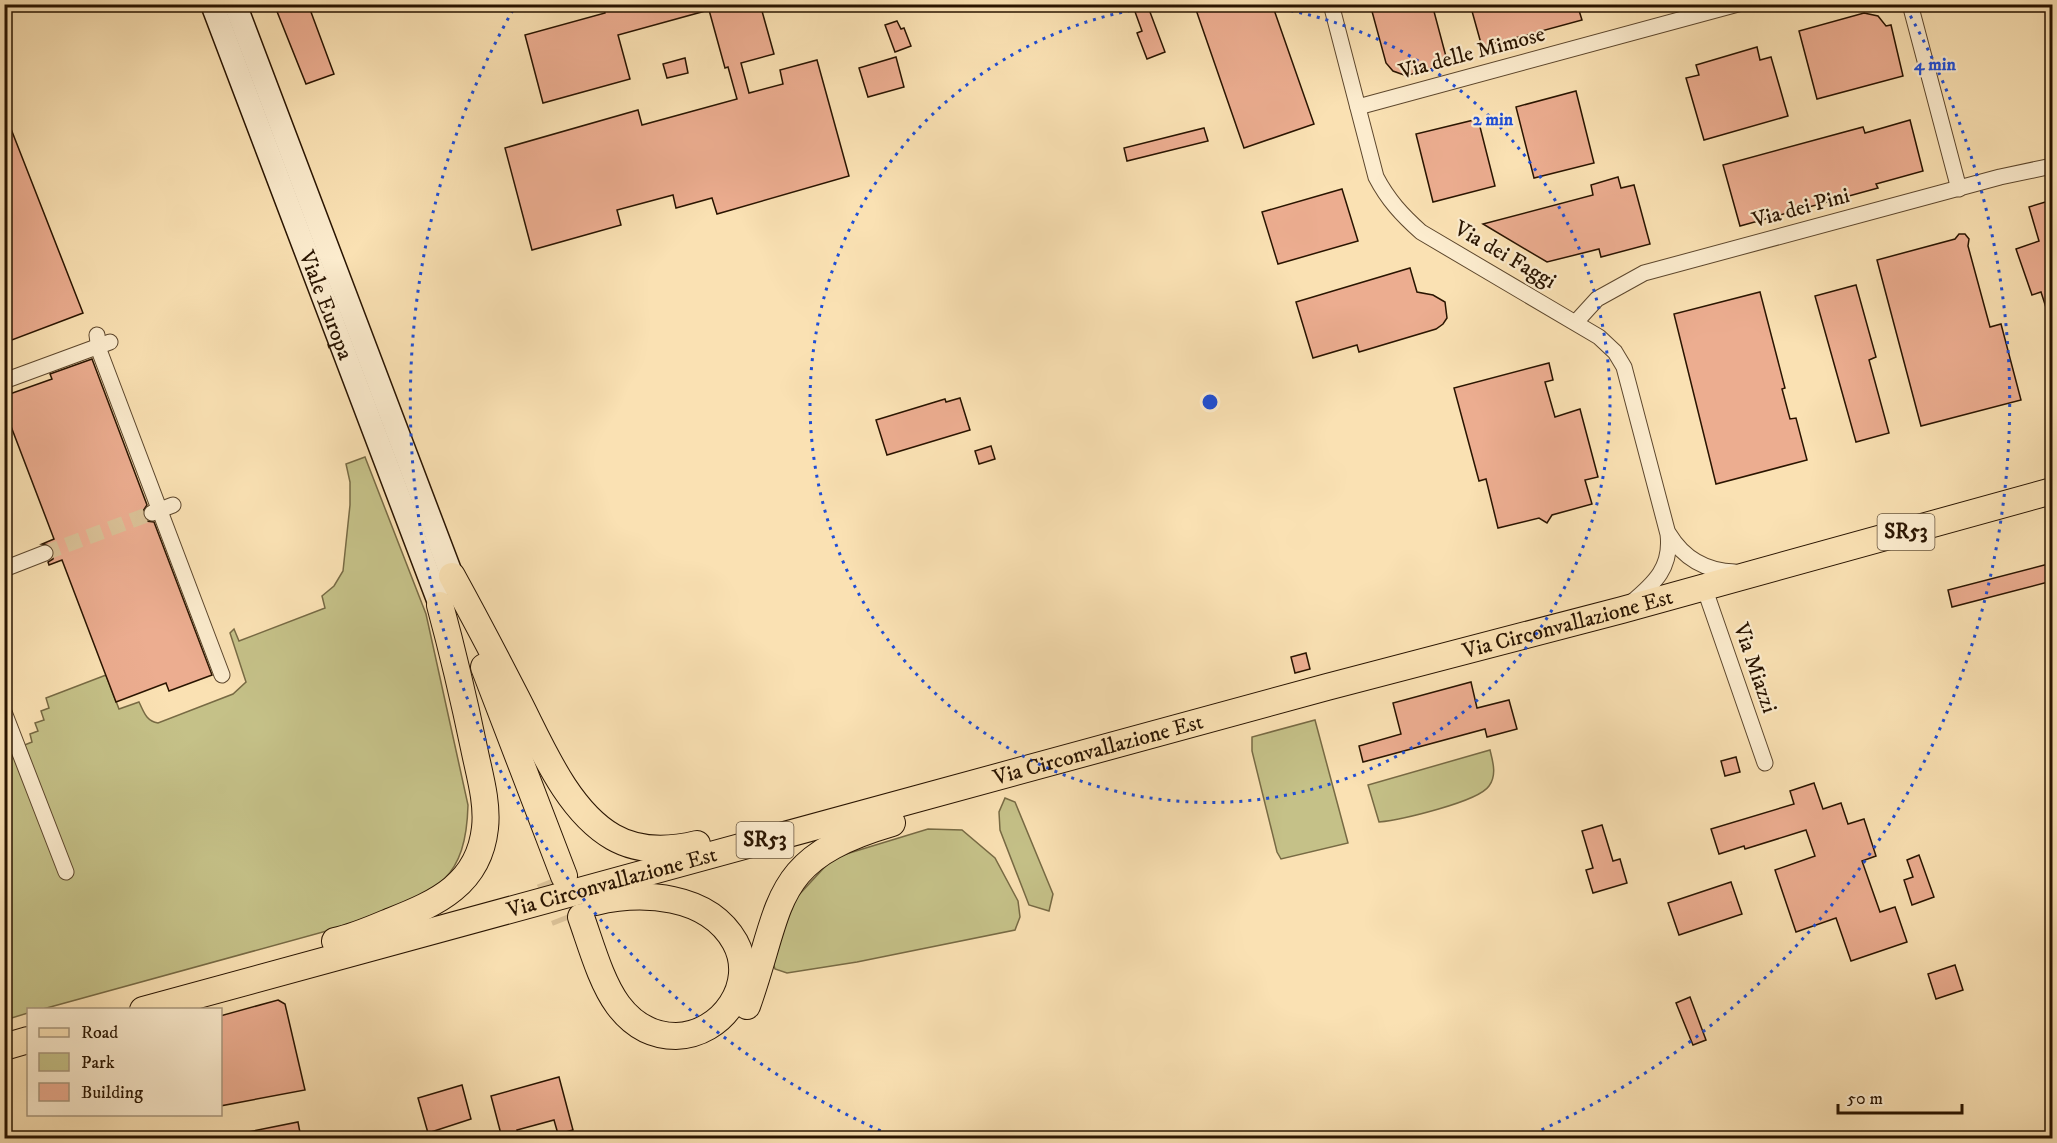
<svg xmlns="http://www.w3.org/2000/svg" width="2057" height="1143" font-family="'IM FELL DW Pica',serif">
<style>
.green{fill:#c5c188;stroke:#776a44;stroke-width:1.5}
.building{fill:#ecad90;stroke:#291400;stroke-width:1.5}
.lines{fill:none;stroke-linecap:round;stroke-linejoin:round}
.street-tunnel{stroke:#dbc298;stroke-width:15;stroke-dasharray:15 8;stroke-linecap:butt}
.primary-tunnel{stroke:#dbc298;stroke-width:26;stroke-dasharray:26 13;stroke-linecap:butt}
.street-casing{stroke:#5d472d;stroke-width:17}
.secondary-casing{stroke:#291400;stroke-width:25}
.primary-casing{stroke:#291400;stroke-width:28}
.street{stroke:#fcecce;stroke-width:15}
.secondary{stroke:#fcecce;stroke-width:22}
.primary{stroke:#fae1b3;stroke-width:26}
.ring{fill:none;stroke:#1d4ed8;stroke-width:3;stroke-dasharray:3 6}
.labels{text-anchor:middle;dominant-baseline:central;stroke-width:4.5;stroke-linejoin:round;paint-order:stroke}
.shield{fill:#fcecce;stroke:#68553e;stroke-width:1.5}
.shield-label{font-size:21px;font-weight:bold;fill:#291400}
.street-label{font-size:22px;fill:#291400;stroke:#fcecce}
.centre{fill:#1d4ed8;stroke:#fcecce;stroke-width:3}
.ring-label{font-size:18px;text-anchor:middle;font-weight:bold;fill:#1d4ed8;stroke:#fcecce;stroke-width:4.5;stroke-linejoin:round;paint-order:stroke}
</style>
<rect width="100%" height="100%" fill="#fae1b3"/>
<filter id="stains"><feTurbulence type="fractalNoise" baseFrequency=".00333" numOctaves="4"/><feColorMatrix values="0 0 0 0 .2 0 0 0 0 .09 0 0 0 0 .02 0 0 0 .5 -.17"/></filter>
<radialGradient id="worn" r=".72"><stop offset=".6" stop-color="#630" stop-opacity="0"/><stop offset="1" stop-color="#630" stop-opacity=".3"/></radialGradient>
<!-- green -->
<g class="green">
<path d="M365 457 426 614 468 805C466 882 435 892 370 919L43 1009 28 1010V1013L5 1020V753L32 742 30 734 38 731 35 723 44 720 41 711 49 708 46 698 106 675 119 709 139 702C144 712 146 721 158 723L233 694 246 682 230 633 234 629 239 641 325 608 322 596 334 586 343 571 350 505V482L346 464Z"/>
<path d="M1315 720 1348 843 1281 859 1277 852 1252 751V737Z"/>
<path d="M1490 750C1493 762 1497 775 1489 786 1478 802 1400 820 1379 822L1368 785Z"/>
<path d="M1005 798 1015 802 1053 894 1049 911 1029 905 1000 830 999 812Z"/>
<path d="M928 829 962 830 995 858 1018 901 1020 917 1015 930 857 962 787 973 775 969 771 957 784 911 833 858Z"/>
</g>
<!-- building -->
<g class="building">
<path d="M274 4H308L334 74 306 84Z"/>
<path d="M603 4H760L774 54 741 63 749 93 783 84 780 70 817 60 849 176 717 214 712 198 676 208 673 195 617 210 621 225 532 250 505 148 638 110 642 125 737 99 728 67 725 68 709 10 618 35 630 79 543 103 525 35 605 13Z"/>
<path d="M1147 4 1165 52 1147 59 1137 33 1142 31 1134 9Z"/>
<path d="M1194 4H1272L1314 124 1244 148Z"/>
<path d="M1370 4H1432L1448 64 1412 74 1404 75 1393 71 1386 63Z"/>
<path d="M1470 4H1577L1582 20 1482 47Z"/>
<path d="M1864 13 1878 16 1886 26 1891 25 1903 76 1817 99 1799 31Z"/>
<path d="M897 21 901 29 904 28 911 46 895 52 885 25Z"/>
<path d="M1757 47 1760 60 1771 57 1788 116 1704 140 1686 78 1699 75 1696 65Z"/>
<path d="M896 57 904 87 868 97 859 68Z"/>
<path d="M685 58 688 73 667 78 663 64Z"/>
<path d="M1576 91 1594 163 1534 178 1516 107Z"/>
<path d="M4 111 83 313 4 343Z"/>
<path d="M1478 119 1495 186 1433 202 1416 134Z"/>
<path d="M1910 120 1923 171 1876 184 1878 188 1740 226 1723 165 1863 127 1865 133Z"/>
<path d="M1204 128 1208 141 1127 161 1124 148Z"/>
<path d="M1618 177 1621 188 1634 185 1650 244 1601 257 1599 249 1547 262 1483 224 1593 195 1591 185Z"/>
<path d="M1342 189 1358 241 1278 264 1262 212Z"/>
<path d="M2052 200V319L2050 320 2041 292 2032 295 2016 249 2039 241 2029 207Z"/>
<path d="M1959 234H1965L1969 239 1968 246 1990 327 2001 324 2021 400 1921 426 1877 260 1955 239Z"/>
<path d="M1410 268 1417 292 1433 295 1445 302 1447 318 1443 324 1436 329 1359 352 1357 345 1313 358 1296 302Z"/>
<path d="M1856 285 1876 357 1869 360 1889 433 1856 442 1815 296Z"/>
<path d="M1760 292 1785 388 1782 389 1790 419 1796 418 1807 460 1716 484 1674 314Z"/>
<path d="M92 359 147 505 143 511V516L146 521 154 522 212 675 169 691 166 683 116 702 62 560 49 565 48 562 53 559 54 550 51 545 42 544 54 539 4 408V396L52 379 50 374Z"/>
<path d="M1549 363 1553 380 1545 382 1555 417 1580 409 1598 477 1585 480 1592 504 1552 515 1547 523 1539 518 1498 528 1486 479 1479 481 1454 388Z"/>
<path d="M960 398 970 430 887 455 876 420 945 399 946 402Z"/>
<path d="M991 446 995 459 979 464 975 451Z"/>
<path d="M2052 563V581L1952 607 1948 590Z"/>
<path d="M1306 653 1310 669 1295 673 1291 657Z"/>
<path d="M1471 682 1477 708 1509 700 1517 729 1487 737 1485 729 1363 762 1359 746 1401 734 1393 703Z"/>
<path d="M1736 757 1740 772 1725 776 1721 761Z"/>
<path d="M1814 783 1823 809 1841 803 1848 824 1864 819 1876 856 1862 861 1880 912 1895 907 1907 942 1851 961 1836 918 1796 932 1775 870 1815 856 1806 830 1745 849 1744 846 1719 854 1711 829 1794 804 1790 791Z"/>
<path d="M1602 825 1613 861 1620 859 1627 883 1593 893 1586 870 1593 868 1582 831Z"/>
<path d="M1919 855 1934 897 1912 905 1904 880 1913 877 1907 860Z"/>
<path d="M1731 882 1742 914 1679 935 1668 903Z"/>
<path d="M1955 965 1963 990 1936 999 1928 974Z"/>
<path d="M1690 997 1706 1040 1693 1045 1676 1003Z"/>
<path d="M278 1000 285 1004 305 1090 220 1106V1016Z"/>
<path d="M559 1077 573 1130 558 1134 554 1120 517 1130 520 1138H502L491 1096Z"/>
<path d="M462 1085 471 1119 428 1133 418 1098Z"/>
<path d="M298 1122 301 1138H249L248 1132Z"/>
</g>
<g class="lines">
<!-- street-tunnel -->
<path class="street-tunnel" d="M45 553 152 513"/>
<!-- primary-tunnel -->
<path class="primary-tunnel" d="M549 880 565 921"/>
<!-- street casing -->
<g class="street-casing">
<g id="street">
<path d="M1331 4 1376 177C1388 200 1402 215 1421 232L1599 337 1615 352 1624 367 1668 534C1672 567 1655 583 1631 603"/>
<path d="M1910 4 1959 189"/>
<path d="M1358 107 1738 4"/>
<path d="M1576 322 1597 299 1644 273 2000 177 2052 166"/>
<path d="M97 335 99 350 222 675"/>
<path d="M4 381 110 342"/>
<path d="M152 513 173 505"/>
<path d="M1669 534C1684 559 1706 571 1735 572"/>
<path d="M4 569 45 553"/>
<path d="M1704 587 1765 763"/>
<path d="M4 712 66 872"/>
</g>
</g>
<!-- secondary casing -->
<g class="secondary-casing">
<g id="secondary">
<path id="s1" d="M212 4 440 605"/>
<path d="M235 4 452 576"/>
</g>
</g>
<!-- primary casing -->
<g class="primary-casing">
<g id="primary">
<path d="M452 576C474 616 495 656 516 697 540 743 566 810 613 837 639 852 668 851 697 844"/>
<path d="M484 667 564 876"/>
<path d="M581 917C591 945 601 982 618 1005 633 1025 652 1036 676 1036 722 1035 758 984 735 942 708 894 642 891 595 902"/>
<path d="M335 941C354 937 372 929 391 921 437 903 479 884 485 828 488 802 479 773 474 748 464 700 453 653 440 605"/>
<path d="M747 1006C784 902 769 859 892 823"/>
<path id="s2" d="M143 1010 1327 687 1622 610 2052 491"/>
<path d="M4 1047 28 1040"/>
</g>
</g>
<!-- street -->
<use href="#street" class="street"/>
<!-- secondary -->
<use href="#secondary" class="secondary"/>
<!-- primary -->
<use href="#primary" class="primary"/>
</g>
<!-- distance rings -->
<g class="ring">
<path d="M1255 5A400 400 0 1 1 1165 5"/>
<path d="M897 1138A800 800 0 0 1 514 8M1906 8A800 800 0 0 1 1523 1138"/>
</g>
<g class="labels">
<!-- shield labels -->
<g class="shield">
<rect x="1877.5" y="514" width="57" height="36" rx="4.5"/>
<rect x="736.5" y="822" width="57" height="36" rx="4.5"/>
</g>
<g class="shield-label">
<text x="1906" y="532">SR53</text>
<text x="765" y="840">SR53</text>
</g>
<!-- street labels -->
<g class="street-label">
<text transform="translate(1472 53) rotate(-15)">Via delle Mimose</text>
<text transform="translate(1801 208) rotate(-15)">Via dei Pini</text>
<text transform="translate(1505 255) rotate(30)">Via dei Faggi</text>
<text stroke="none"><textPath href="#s1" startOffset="322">Viale Europa</textPath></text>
<text stroke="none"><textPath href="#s2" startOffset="1476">Via Circonvallazione Est</textPath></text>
<text transform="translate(1755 668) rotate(71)">Via Miazzi</text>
<text stroke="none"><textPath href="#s2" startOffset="990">Via Circonvallazione Est</textPath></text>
<text stroke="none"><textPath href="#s2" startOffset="486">Via Circonvallazione Est</textPath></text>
</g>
</g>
<circle cx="1210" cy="402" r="9" class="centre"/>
<g class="ring-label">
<text x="1935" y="70">4 min</text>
<text x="1493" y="125">2 min</text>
</g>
<!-- margin -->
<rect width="2057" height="1143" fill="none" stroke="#fae1b3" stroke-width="24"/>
<rect x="6" y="6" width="2045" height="1131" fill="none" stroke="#291400" stroke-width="3"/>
<rect x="12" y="12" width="2033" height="1119" fill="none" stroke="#291400" stroke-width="1.5"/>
<!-- legend -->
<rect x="27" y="1008" width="195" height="108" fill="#fcecce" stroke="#a8967c" stroke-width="1.5"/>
<rect x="39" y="1028" width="30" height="9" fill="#fae1b3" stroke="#a8967c" stroke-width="1.5"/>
<text x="81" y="1038" font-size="18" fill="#291400">Road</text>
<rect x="39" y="1053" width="30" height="18" fill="#c5c188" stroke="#a8967c" stroke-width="1.5"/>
<text x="81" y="1068" font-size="18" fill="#291400">Park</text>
<rect x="39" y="1083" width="30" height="18" fill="#ecad90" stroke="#a8967c" stroke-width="1.5"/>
<text x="81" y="1098" font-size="18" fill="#291400">Building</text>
<!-- scale -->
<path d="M1838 1104v9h124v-9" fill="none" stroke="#291400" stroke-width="3"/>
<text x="1847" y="1104" font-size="18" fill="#291400" stroke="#fcecce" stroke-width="4.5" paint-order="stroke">50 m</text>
<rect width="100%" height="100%" filter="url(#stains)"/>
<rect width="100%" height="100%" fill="url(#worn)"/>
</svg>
